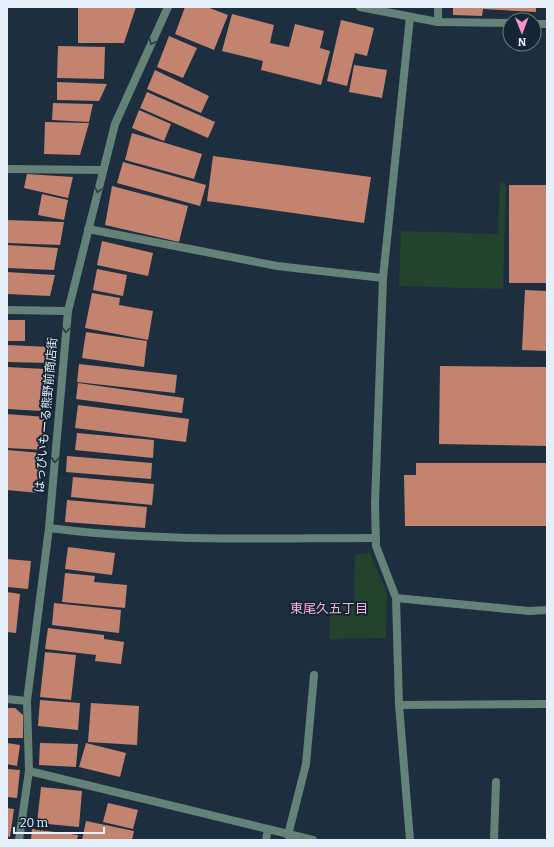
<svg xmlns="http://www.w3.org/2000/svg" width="554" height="847" font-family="Bitter,'Noto Sans JP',serif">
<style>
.green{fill:#23432d}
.building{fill:#c3836f}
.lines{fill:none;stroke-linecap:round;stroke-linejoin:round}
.lane{stroke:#648277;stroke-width:8}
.street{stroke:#648277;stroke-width:8}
.oneway{stroke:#283c44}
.labels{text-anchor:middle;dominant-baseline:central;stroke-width:4;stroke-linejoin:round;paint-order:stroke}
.street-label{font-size:12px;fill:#e5f0fa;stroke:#142533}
.neighbourhood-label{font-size:13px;fill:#f7b0db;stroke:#142533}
</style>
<rect width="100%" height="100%" fill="#1d2e3e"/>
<!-- green -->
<g class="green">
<path d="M500 183H506L503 289 399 286 401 231 498 234Z"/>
<path d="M370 553 387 593 386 638 329 639 331 601H354L355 554Z"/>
</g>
<!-- building -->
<g class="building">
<path d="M78 7H136L124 43H78Z"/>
<path d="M185 7H207L228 15 214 50 175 34Z"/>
<path d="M453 7H536V12L483 9 482 16 453 15Z"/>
<path d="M232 14 274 25 270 43 289 47 295 24 324 31 320 48 330 51 321 85 261 70 263 61 222 51Z"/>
<path d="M341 20 374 28 367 56 355 53 347 86 327 81Z"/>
<path d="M169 36 197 48 183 78 157 67Z"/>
<path d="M58 46 105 47 104 79 57 78Z"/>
<path d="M354 65 387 70 382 98 349 92Z"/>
<path d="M155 70 209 96 201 113 147 89Z"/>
<path d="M57 82 107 84 99 101 57 100Z"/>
<path d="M147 92 215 122 208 138 140 108Z"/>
<path d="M53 103 93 104 89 122 52 120Z"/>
<path d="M139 110 171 124 164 141 132 128Z"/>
<path d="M45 122 89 123 80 155 44 154Z"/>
<path d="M132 133 202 154 194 179 125 160Z"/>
<path d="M213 156 371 177 364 223 207 201Z"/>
<path d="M123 162 206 185 200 206 117 183Z"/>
<path d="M27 174 73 177 68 198 24 188Z"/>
<rect x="509" y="185" width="38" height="98"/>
<path d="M112 186 188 206 179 242 105 225Z"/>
<path d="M42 194 68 200 64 220 38 215Z"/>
<path d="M7 220 64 222 60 245 7 243Z"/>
<path d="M102 241 153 253 148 276 97 265Z"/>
<path d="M7 245 58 248 54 270 7 268Z"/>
<path d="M97 269 127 275 123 296 93 290Z"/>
<path d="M7 272 55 275 50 296 7 294Z"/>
<path d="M525 290 547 291V351L522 350Z"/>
<path d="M92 293 120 298 119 305 153 311 148 340 85 328Z"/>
<rect x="7" y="320" width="18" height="21"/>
<path d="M86 332 147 341 144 367 82 358Z"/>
<path d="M7 345 50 347 49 363 7 362Z"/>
<path d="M79 364 177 375 175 393 77 382Z"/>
<path d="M440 366 547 367V446L439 444Z"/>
<path d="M7 367 45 369 42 411 7 409Z"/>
<path d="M78 383 184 398 182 413 76 399Z"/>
<path d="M78 405 189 419 186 442 75 428Z"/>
<path d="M7 414 46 417 44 450 7 448Z"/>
<path d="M77 433 154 440 153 458 75 450Z"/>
<path d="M7 450 42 453 39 493 7 490Z"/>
<path d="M67 456 152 463 151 479 66 472Z"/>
<path d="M416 463H547V526H405L404 475H416Z"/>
<path d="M73 477 154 484 152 505 71 497Z"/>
<path d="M67 500 147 507 145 528 65 522Z"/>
<path d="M68 547 115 553 112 575 65 569Z"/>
<path d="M7 559 31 561 28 589 7 587Z"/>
<path d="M65 573 95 576 94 582 127 585 125 608 62 602Z"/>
<path d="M7 592 20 594 16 633 7 632Z"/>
<path d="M54 603 121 610 119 633 52 625Z"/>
<path d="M48 628 104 635V639L124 642 121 664 95 661 96 655 45 649Z"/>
<path d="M45 652 76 655 71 700 40 697Z"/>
<path d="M40 700 80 703 78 730 38 726Z"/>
<path d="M91 703 139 706 137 745 88 742Z"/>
<path d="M7 708H15L23 715V738H7Z"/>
<path d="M7 743 20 745 17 766 7 764Z"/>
<path d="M40 743 78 744 76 767 39 765Z"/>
<path d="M86 743 126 753 120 777 79 767Z"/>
<path d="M7 769 20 770 17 798 7 797Z"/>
<path d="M41 787 82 791 79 827 37 823Z"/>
<path d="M108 803 138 810 133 829 103 822Z"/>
<path d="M7 808 14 809 10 837 7 836Z"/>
<path d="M86 821 134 831 132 840H82Z"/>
<path d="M32 829 78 835 77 840H31Z"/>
</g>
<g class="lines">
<!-- lane -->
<g class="lane">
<path d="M438 7V22"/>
<path d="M410 17 383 278 375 504 376 546 396 598 529 611 547 610"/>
<path d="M88 229 277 266 383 278"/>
<path d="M7 699 27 701"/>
<path d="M399 705 547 704"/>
<path d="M288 835 306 764 314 675"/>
<path d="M266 840 268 829"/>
<path d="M494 840 496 782"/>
</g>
<!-- street -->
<g class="street">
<path d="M360 7 438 22 510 23"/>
<path d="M534 24H547"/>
<path d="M7 169 103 170"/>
<path d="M7 310 68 311"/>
<path d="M49 528C157 542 267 538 376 538"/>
<path d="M396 598 399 705 410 840"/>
<path d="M29 771 313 840"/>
<path d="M19 840 29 771 27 701 49 528 68 311 115 124 168 7"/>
</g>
</g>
<!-- one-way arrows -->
<defs><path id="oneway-chevron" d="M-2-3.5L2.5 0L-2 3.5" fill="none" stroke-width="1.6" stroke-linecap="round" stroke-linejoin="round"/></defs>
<g class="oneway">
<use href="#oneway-chevron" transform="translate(152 42) rotate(115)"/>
<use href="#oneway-chevron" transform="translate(98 190) rotate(104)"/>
<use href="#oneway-chevron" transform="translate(66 330) rotate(95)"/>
<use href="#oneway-chevron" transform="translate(55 460) rotate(95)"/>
</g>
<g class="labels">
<!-- street labels -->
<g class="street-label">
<text transform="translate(46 415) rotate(-85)">はっぴいもーる熊野前商店街</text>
</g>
<!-- neighbourhood labels -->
<g class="neighbourhood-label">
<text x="329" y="608">東尾久五丁目</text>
</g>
</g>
<!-- border -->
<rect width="554" height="847" fill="none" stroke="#e5f0fa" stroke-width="16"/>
<!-- north arrow -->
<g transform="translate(522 32) rotate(179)"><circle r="19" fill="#142533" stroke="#687683"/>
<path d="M0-3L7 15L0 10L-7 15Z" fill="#f690d0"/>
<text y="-6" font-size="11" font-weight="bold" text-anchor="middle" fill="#e5f0fa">N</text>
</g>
<!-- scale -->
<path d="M14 827v6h90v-6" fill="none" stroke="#e5f0fa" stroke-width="2"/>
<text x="20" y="827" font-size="12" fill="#e5f0fa" stroke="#142533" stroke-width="3" paint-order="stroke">20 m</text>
</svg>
